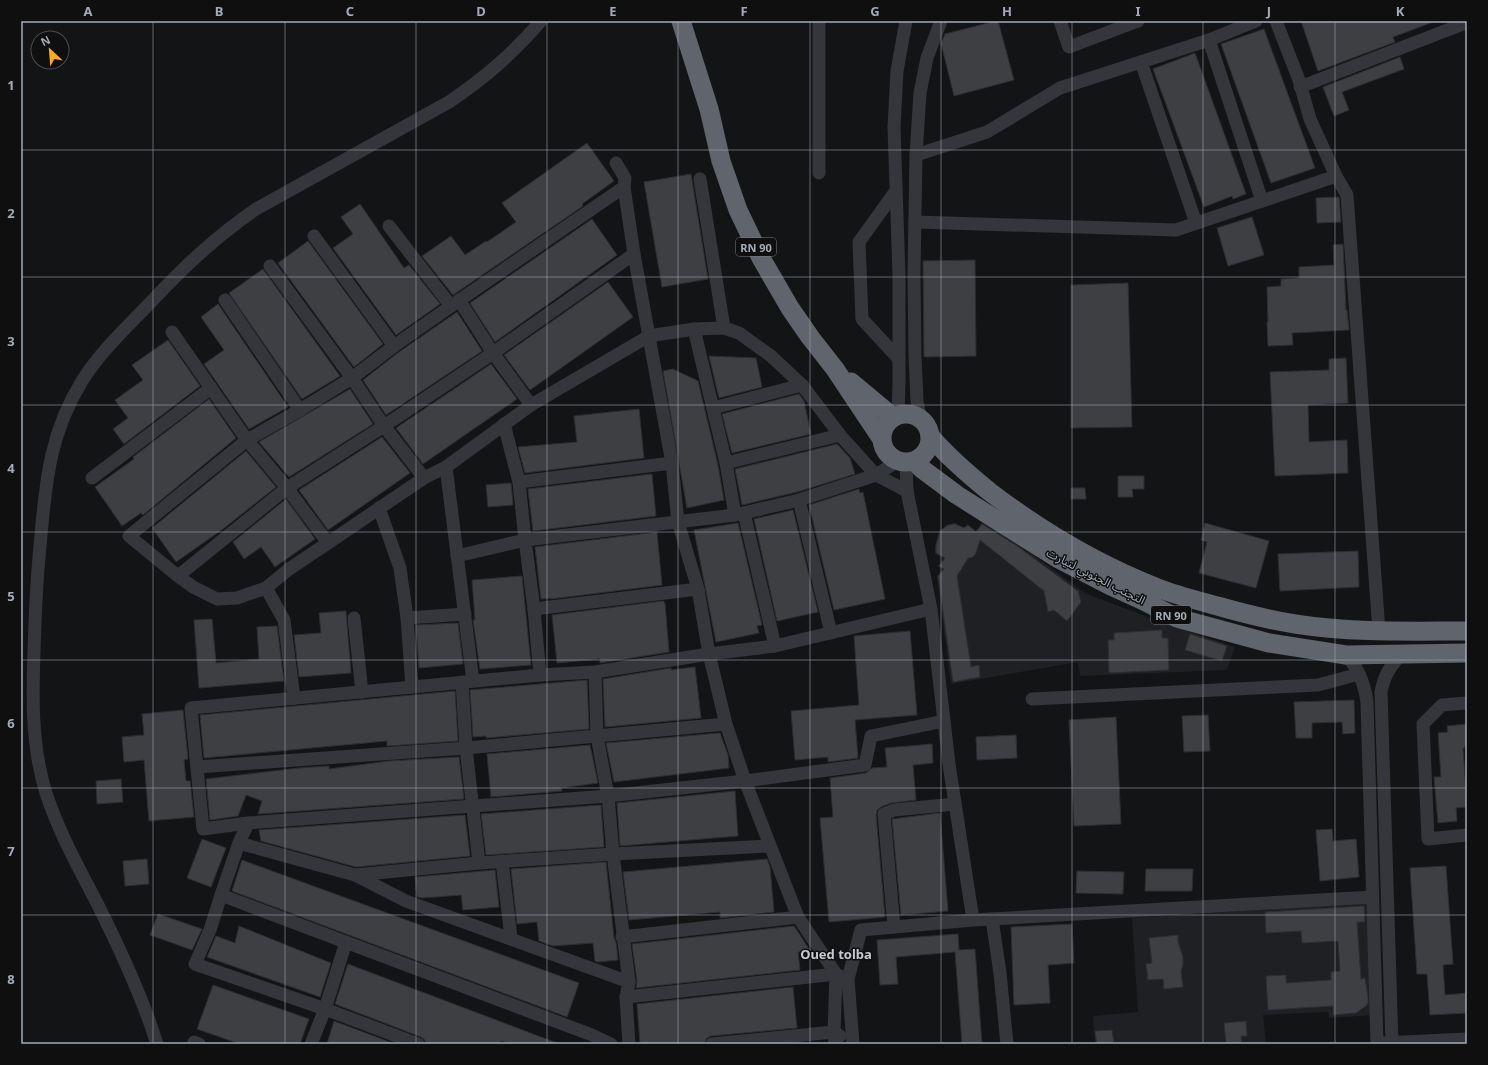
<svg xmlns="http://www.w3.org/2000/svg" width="1488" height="1065" font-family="'Noto Sans','Noto Sans Arabic',sans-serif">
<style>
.built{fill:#1f2023}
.building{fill:#3d3f43;stroke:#2d2e32}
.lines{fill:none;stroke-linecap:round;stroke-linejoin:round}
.minor{stroke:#34363b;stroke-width:13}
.highway{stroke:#60646c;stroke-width:19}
.grid{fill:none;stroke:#a4abb7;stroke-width:1;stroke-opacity:0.55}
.labels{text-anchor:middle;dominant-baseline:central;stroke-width:3;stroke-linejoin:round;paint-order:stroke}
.shield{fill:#0f0f10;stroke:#777c85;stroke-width:1}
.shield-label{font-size:11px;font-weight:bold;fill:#a4abb7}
.street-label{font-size:12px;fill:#a4abb7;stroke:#0f0f10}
.neighbourhood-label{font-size:13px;font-weight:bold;fill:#c5cad2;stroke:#0f0f10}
.neatline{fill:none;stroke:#a4abb7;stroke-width:1.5}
.grid-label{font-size:13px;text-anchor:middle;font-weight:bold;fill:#a4abb7}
</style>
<rect width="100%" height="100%" fill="#131415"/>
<!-- built -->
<g class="built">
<path d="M984 519 1085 593 1150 618 1235 647 1227 670 1080 676 1078 662 951 684 937 576 943 569 937 566 944 559 935 554V546L939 531 947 525 955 523 964 528 968 524 976 531Z"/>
<path d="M1366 903 1375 1015 1329 1018 1328 1012 1263 1015 1266 1044H1095L1093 1016 1138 1012 1132 918Z"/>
</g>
<!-- building -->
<g class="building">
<path d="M996 21H998L1014 80 954 96 941 43 945 34Z"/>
<path d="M1301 21H1432L1433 22 1393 37 1395 42 1318 71Z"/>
<path d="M1264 29 1315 168 1271 183 1221 44Z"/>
<path d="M1195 53 1246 194 1233 199 1232 196 1204 207 1153 69Z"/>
<path d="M1400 57 1404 69 1342 92 1349 110 1334 116 1323 87Z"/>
<path d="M587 143 614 181 582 204 583 206 453 295 422 256 451 236 465 255 486 241 487 242 516 222 502 203Z"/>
<path d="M691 174 708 279 662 287 644 182Z"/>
<path d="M1339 197 1341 222 1317 223 1316 198Z"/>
<path d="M360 204 404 268 409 265 440 304 396 335 333 248 353 234 341 217Z"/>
<path d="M1252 217 1264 255 1228 266 1217 228Z"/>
<path d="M592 219 617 255 495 342 470 303Z"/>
<path d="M308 241 383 344 354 367 278 263Z"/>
<path d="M1343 244 1346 310H1347L1349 330 1292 333 1293 345 1268 346 1267 322H1268L1267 287 1281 286V279L1299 278V267L1334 265 1333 245Z"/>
<path d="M975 260 976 356 924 357 923 261Z"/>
<path d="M263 269 340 376 302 399 229 293Z"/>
<path d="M608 282 633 317 530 390 504 355Z"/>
<path d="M1128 283 1132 427 1071 428V285Z"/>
<path d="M218 304 288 407 249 429 204 364 224 350 201 317Z"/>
<path d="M457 312 482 351 386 415 363 380 399 352Z"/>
<path d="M168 340 200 386 124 444 113 429 128 418 115 400 143 380 132 365Z"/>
<path d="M709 356 756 358 762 387 719 398Z"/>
<path d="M1346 358 1348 403 1308 405 1309 442 1347 440 1348 473 1275 476 1270 372 1329 370V359Z"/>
<path d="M491 364 517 399 423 464 396 428Z"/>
<path d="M673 369 698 381 718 465 724 500 687 508 663 371Z"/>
<path d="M350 389 373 424 289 477 259 442Z"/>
<path d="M799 394 804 401 811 434 732 453 722 414Z"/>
<path d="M209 399 236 438 143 515 141 513 122 526 95 487 134 459 133 457Z"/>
<path d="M639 409 644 458 525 473 518 447 577 442 574 416Z"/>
<path d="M382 437 410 473 328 530 299 490Z"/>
<path d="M837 444 850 458 855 474 797 492 742 505 735 469Z"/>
<path d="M246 451 276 487 223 529 176 562 152 528Z"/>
<path d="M652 474 656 516 533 531 528 489Z"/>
<path d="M1118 476H1144V489H1132L1133 497H1118Z"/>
<path d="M511 483 513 505 488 507 486 485Z"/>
<path d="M1071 488H1085L1086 499H1071Z"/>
<path d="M859 489 860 493 863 492 885 599 834 610 809 505Z"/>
<path d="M286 499 315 539 275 567 261 547 244 559 233 542Z"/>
<path d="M793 510 818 612 777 621 754 519Z"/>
<path d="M738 523 762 625 757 626 759 633 716 642 694 530Z"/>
<path d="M1205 523 1269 541 1256 588 1199 573 1207 542 1201 540Z"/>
<path d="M955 524 964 528 968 525 976 532 982 524 1017 546 1078 591 1081 602 1067 621 1054 610 1048 612 1044 591 980 540 976 553 973 557 968 558 957 576 971 667 979 665 980 677 953 682 938 576 944 569 939 566 945 558 936 553V546L940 531 948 525Z"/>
<path d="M657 532 662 585 551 599V598L541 599 535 547Z"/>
<path d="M1358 551 1359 587 1280 591 1278 554Z"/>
<path d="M522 576 531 665 480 669 473 620H475L472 580Z"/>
<path d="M663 601 665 603 669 652 600 663V659L557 663 552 615Z"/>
<path d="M346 611 351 673 299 677 294 635 321 633 319 613Z"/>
<path d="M212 619 216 663 259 659 257 627 277 626 284 681 199 688 194 620Z"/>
<path d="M458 623 463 664 419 668 416 625Z"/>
<path d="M1162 630V638H1168L1169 670 1109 673 1108 640H1114V633Z"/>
<path d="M910 631 917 715 855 720 858 758 828 762V757L795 760 791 711 859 705 854 636Z"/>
<path d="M1190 634 1227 646 1222 661 1185 650Z"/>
<path d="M695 667 701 718 605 727 603 679 671 668V670Z"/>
<path d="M587 680 589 729 486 738V736L473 737 470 690Z"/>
<path d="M455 691 458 741 387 746V741L204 758 200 715Z"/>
<path d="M1354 700 1355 733 1343 734 1342 722 1312 723V738H1296L1294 702Z"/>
<path d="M183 710 188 759 184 760 186 781H190L194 817 149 821 144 760 124 762 122 737 144 735 142 714Z"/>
<path d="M1208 715 1210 751 1184 752 1182 716Z"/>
<path d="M1116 717 1121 824 1074 826 1069 720Z"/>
<path d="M1467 724V744L1463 749 1467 807 1456 808 1457 821 1438 823 1434 777H1441L1438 733 1448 732 1447 726Z"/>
<path d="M720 733 728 755 729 768 614 782 606 743Z"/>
<path d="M1016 735 1017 758 977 760 976 737Z"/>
<path d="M932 744 933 763 913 765 916 800 891 803 881 807 877 810 876 815 885 917 829 922 820 818 833 817 830 778 866 773 872 768 887 767 885 748Z"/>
<path d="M590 745 598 783 561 788 562 791 491 797 487 754Z"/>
<path d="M459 757 464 799 258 814 262 801 246 795 238 816 210 820 206 779 299 768 329 766V769L389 761Z"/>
<path d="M121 779 123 802 97 804 96 781Z"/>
<path d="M735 791 738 836 620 846 617 803Z"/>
<path d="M601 805 604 847 486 855 481 814Z"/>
<path d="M940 813 948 911 901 915 892 819Z"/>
<path d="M465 815 470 856 356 867 261 841 259 830Z"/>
<path d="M1332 829 1333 841 1356 839 1359 877 1320 881 1316 830Z"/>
<path d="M202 839 226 848 211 887 187 878Z"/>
<path d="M147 859 149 884 125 886 123 861Z"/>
<path d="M767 859 770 867 774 912 720 918V912L629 920 623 872Z"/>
<path d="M242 860 579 983 567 1017 232 891Z"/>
<path d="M606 862 614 938 616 942 618 960 598 962 595 961 593 943 553 946 539 941 537 922 517 924 511 869Z"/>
<path d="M1446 866 1453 964 1443 965 1445 995 1467 993V1013L1430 1015 1427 974H1417L1410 868Z"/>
<path d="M1146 869H1193L1192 891H1145Z"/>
<path d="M495 870 499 907 463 910 461 895 423 898 417 897 415 877Z"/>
<path d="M1077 871 1124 872 1123 894 1076 893Z"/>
<path d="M1364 906 1365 922H1357L1361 979 1365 978 1368 996V1003L1366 1006 1356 1013 1333 1015V1006L1268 1010 1266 976 1286 975V983L1331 980V972L1340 971 1338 941 1302 943 1301 931 1266 933 1265 912Z"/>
<path d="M158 914 202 929 192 950 150 935Z"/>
<path d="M1072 924 1074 963 1048 965 1050 1003 1014 1005 1011 927Z"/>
<path d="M239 926 331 963 320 997 207 957 216 936 235 943Z"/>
<path d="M794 926 811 952H798L800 970 636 988 637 981 632 944Z"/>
<path d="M958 934 959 950 975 949 982 1044H962L955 952 896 957 898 984 880 985 877 940Z"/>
<path d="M1178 935V942L1183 957V965L1181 971 1183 987 1164 989 1163 979 1148 980 1146 964 1152 963 1149 938Z"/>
<path d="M348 964 557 1043V1044H510L501 1041 500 1044H426L424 1039 421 1037 335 1004Z"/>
<path d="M213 985 309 1019 300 1044H240L197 1029Z"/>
<path d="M793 987 797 1028 711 1036 707 1038 704 1044H640L637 1004Z"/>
<path d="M334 1021 395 1044H327Z"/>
<path d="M1246 1021 1247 1036H1241L1242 1044H1226L1224 1023Z"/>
<path d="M1112 1030 1114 1044H1097L1095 1031Z"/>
</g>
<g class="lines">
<!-- minor -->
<g class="minor">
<path d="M1060 21 1069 47 1138 21"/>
<path d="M1276 21 1299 80 1310 119 1336 176 1347 195 1379 631"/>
<path d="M1209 40 1262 201"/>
<path d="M1141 62 1196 223"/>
<path d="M1300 87 1463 24"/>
<path d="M916 155 987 132 1060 88 1209 40 1256 21"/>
<path d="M616 163 625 178 624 187 634 254 672 463 678 522 698 589 709 654 726 724 745 781 798 917 836 974 834 1032 835 1044"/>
<path d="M819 173V21"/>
<path d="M700 179 724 328"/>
<path d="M895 192 859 242 862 319 899 359"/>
<path d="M915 222 1176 230 1336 176"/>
<path d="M389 226 451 306"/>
<path d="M314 236 394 346"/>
<path d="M270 266 352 378 384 426 424 478"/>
<path d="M225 300 300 410"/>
<path d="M459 300 493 353 531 405"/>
<path d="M694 329 726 463 735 515"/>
<path d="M172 332 247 440 287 488 328 543 424 478 446 467 531 405 649 336 694 329 724 328 739 333 771 356 802 385 840 435 876 475 907 491"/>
<path d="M713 408 802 385"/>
<path d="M898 415 899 384V275L894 127 897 71 906 21"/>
<path d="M920 417 917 401 915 356 914 273 916 155 920 93 927 58 941 21"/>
<path d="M504 424 519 482 525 540 534 609 540 675"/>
<path d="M726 463 840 435"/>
<path d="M446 467 473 681"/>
<path d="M92 478 211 388"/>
<path d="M519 482 672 463"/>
<path d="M799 500 831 633"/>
<path d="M379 508 400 568 407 618 465 614"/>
<path d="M744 513 775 646"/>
<path d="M328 543 289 569 266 588 237 598 217 599 193 587 178 576 129 536 247 440 300 410 352 378 394 346 451 306 624 187"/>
<path d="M457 556 525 540 735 515 799 500 876 475 898 461"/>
<path d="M178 576 287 488 384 426 493 353 634 254"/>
<path d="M266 588 284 620 294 698"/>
<path d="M534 609 698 589"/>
<path d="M354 618 362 692"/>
<path d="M407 618 412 687"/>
<path d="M1346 655C1359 669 1365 684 1367 703L1377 1044"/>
<path d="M595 672 597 736 608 796 613 854 629 982 626 997 629 1044"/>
<path d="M462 682 466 748 479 863"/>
<path d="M1032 699 1318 685 1359 674"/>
<path d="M1467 703 1442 705 1423 724 1428 839 1467 835"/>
<path d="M197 767 466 748 726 724"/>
<path d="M248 823 608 796 745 781 865 765 871 736 944 721"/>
<path d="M239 843 221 895 210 930 195 964 325 1009 418 1044"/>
<path d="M502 861 511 938"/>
<path d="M355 875 479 863 613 854 770 846"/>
<path d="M221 895 592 1035 611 1044"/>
<path d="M992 919 1000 973 1007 1044"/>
<path d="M973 920 1372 897"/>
<path d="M894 927 884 814 894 810 955 804"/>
<path d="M622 937 798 917"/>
<path d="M629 982 406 901 355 875 239 843 248 823 203 829 191 708 540 675 595 672 709 654 775 646 931 609"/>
<path d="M626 997 836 974 842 977"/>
<path d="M1383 1043 1467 1039"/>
<path d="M157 1044C142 996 120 949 98 905 79 868 59 833 46 793 29 739 33 681 35 624 36 594 38 565 41 535 46 478 51 431 82 381 100 352 126 328 150 303 185 266 214 238 256 209L449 102C486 77 512 54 541 21"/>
<path d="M194 1044V1042L199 1044"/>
<path d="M311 1044 325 1009 346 942"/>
<path d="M712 1044 834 1032 840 1036"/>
<path d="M853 1044 848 979 861 930 973 920 949 764 931 609 907 491 906 462"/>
<path d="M1392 1044 1381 692C1384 675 1391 663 1404 653"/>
</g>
<!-- highway -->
<g class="highway">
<path d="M681 21 709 109 721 161 738 210 761 258 790 308 810 337 835 369 881 438"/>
<path d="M851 382 893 417"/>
<circle cx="906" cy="438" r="24"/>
<path d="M930 436C948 457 969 475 990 492 1040 530 1099 565 1158 588 1178 596 1200 601 1221 607 1246 614 1270 620 1295 624 1352 633 1410 631 1467 631"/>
<path d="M914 461 922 469 957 495 1057 558 1109 585 1144 601 1177 618 1269 643 1346 655 1467 653"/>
</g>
</g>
<!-- grid -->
<path class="grid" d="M153 21V1044M285 21V1044M416 21V1044M547 21V1044M678 21V1044M810 21V1044M941 21V1044M1072 21V1044M1203 21V1044M1335 21V1044M21 150H1467M21 277H1467M21 405H1467M21 532H1467M21 660H1467M21 788H1467M21 915H1467"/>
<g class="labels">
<!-- shield labels -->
<g class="shield">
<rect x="736" y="238" width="40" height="18" rx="3"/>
<rect x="1151" y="606" width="40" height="18" rx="3"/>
</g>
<g class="shield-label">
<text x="756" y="247">RN 90</text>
<text x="1171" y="615">RN 90</text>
</g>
<!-- street labels -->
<g class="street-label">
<text transform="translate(1096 576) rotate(27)">التجنب الجنوبي لتيارت</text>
</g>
<!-- neighbourhood labels -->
<g class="neighbourhood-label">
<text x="836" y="954">Oued tolba</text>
</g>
</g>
<!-- border -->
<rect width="1488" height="1065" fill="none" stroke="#0f0f10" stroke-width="44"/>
<!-- north arrow -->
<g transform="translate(50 50) rotate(334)"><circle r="19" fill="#0f0f10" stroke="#4b4d53"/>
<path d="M0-3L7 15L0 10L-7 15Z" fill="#fda824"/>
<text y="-6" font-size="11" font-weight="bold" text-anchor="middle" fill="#a4abb7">N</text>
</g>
<rect x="22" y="22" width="1444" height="1021" class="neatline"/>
<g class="grid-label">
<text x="88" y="16">A</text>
<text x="219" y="16">B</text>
<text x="350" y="16">C</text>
<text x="481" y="16">D</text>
<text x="613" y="16">E</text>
<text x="744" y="16">F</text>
<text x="875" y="16">G</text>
<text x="1007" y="16">H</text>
<text x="1138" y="16">I</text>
<text x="1269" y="16">J</text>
<text x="1400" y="16">K</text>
<text x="11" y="90">1</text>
<text x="11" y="218">2</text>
<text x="11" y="346">3</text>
<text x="11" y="473">4</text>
<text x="11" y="601">5</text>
<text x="11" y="728">6</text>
<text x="11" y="856">7</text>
<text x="11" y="984">8</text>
</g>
</svg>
